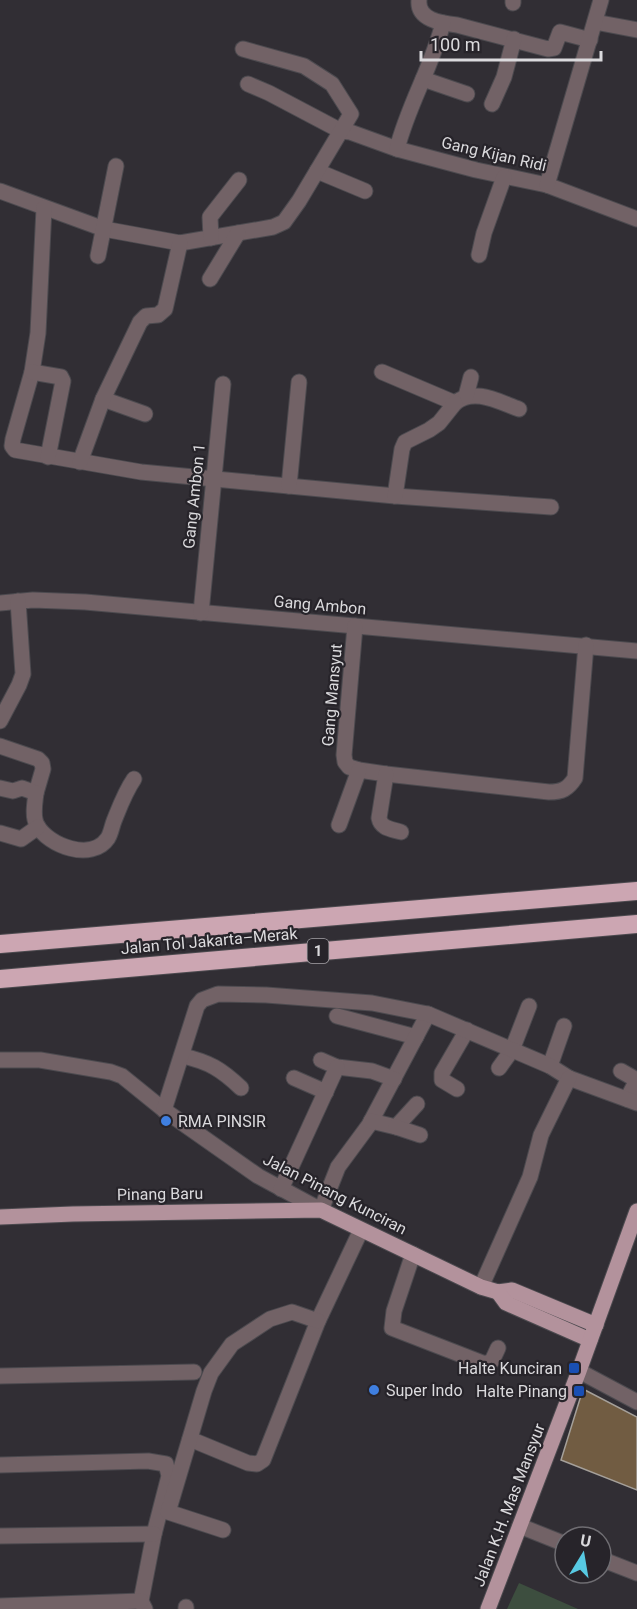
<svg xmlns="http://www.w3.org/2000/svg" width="637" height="1609" font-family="Roboto,sans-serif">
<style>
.green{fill:#3d4e3f}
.building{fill:#715c42;stroke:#a5a09a;stroke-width:1.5}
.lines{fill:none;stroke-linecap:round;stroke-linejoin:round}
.minor-casing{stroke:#4c4a4f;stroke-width:17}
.major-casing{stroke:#4c4a4f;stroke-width:17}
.highway-casing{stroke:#4c4a4f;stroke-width:20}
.minor{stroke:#726266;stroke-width:15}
.major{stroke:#b3929c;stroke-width:15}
.highway{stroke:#cca6b2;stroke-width:18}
.shop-dot{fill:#3f7fe0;stroke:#27242a;stroke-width:2}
.transit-dot{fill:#1a4fb4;stroke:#27242a;stroke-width:2}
.labels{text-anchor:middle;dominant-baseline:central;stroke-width:4.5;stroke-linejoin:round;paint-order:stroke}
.shield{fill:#27242a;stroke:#a5a3a7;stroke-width:1.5}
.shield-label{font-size:15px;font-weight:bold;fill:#dbdadd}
.street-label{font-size:16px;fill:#dbdadd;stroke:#27242a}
.poi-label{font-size:16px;fill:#dbdadd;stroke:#27242a;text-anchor:start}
</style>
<rect width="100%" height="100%" fill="#312e34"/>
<!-- green -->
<path class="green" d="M519 1583 578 1609H507Z"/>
<!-- building -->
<path class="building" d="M583 1389 637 1417V1490L561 1460Z"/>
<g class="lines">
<!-- minor casing -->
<g class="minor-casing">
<g id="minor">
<path d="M419 0C417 20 441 23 457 25L548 49 554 48 560 32 590 40"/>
<path d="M513 3V0"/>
<path d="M595 22 637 30"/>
<path d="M423 79 467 94"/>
<path d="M248 84 269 93 341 131 350 132 397 149 476 170 547 185 637 219"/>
<path d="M492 104 504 77 514 39"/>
<path d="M397 149C408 105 432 67 443 23"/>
<path d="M317 171 365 191"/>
<path d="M547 185 601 0"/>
<path d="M0 191 104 229 180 243 273 227 284 222 299 201 351 114 332 84 304 66 243 49"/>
<path d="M44 208 38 333 32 372 13 439 12 446 15 450 141 472 395 496 551 507"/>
<path d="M211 238 210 217 239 180"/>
<path d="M479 255 484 233 504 177"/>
<path d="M98 256 116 166"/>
<path d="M210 279 238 233"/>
<path d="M32 372 61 377 63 381 48 457"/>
<path d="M382 372 455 403C474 387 499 402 519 409"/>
<path d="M466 396 471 377"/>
<path d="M103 399 145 414"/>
<path d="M80 462 103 399 140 322 146 316 158 315 165 309 180 243"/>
<path d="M289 486 299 382"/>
<path d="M395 496 402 449 405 442 429 430 439 423 455 403"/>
<path d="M0 603 33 600 85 602 637 651"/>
<path d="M201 613 223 384"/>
<path d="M355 626 344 755 345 762 349 767 359 770 386 774 549 792C562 792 568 789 575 778L586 645"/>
<path d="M0 721 19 685 23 674 18 601"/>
<path d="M0 746 38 759 42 763 43 769 36 793"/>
<path d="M386 774 379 818C381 829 392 829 401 832"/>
<path d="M0 788 13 791 22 788 36 793C35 802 32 816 37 825 48 846 92 862 108 838 111 833 112 826 114 821 120 806 125 792 134 779"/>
<path d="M339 825 359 770"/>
<path d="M0 833 21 839 38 827"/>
<path d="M337 1016 416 1037"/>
<path d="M183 1056C209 1062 221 1069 241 1088"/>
<path d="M0 1060H40L111 1072 122 1076 164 1110 258 1176 321 1210 338 1167 369 1125 428 1014"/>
<path d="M321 1060 337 1067 372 1071 394 1079"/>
<path d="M550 1066 564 1026"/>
<path d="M499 1068 512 1050 529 1006"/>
<path d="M621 1071 635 1079 636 1082 627 1099"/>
<path d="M294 1078 326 1092"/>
<path d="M457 1089 442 1080V1073L467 1030"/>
<path d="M164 1110 197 1006 202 1000 218 994 266 995 372 1003 428 1014 550 1066 569 1078 637 1103"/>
<path d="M371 1121 396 1127 417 1104"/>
<path d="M396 1127 420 1135"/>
<path d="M281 1189 337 1067"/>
<path d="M413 1254 394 1311 392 1328 485 1364 492 1361 498 1348"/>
<path d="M481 1287 530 1177 541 1135 569 1078"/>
<path d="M579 1371 637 1402"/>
<path d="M0 1376 194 1372"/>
<path d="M190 1439 248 1463 257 1464 263 1460 318 1321 361 1230"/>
<path d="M0 1465 148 1461 166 1464 169 1476 154 1534 141 1601 145 1609"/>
<path d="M520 1526 565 1544"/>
<path d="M223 1530 168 1512 204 1391 211 1373 232 1344 270 1319 292 1312 318 1321"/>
<path d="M0 1536 154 1534"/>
<path d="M601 1559 637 1573"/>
<path d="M0 1606 141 1601"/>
<path d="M186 1609V1607"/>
</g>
</g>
<!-- major casing -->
<g class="major-casing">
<g id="major">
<path d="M0 1217 73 1214 321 1210 481 1287 498 1292 512 1290 596 1325"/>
<path d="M498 1292 506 1303 590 1340"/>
<path d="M488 1609 579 1371 637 1211"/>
</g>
</g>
<!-- highway casing -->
<g class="highway-casing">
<g id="highway">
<path d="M0 944 637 891"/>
<path d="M0 979 637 924"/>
</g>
</g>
<!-- minor -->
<use href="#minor" class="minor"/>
<!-- major -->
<use href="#major" class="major"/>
<!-- highway -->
<use href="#highway" class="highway"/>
</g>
<!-- markers -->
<g class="shop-dot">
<circle cx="166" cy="1121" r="6"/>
<circle cx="374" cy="1390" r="6"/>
</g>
<g class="transit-dot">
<rect x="568" y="1362" width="12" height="12" rx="3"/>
<rect x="573" y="1385" width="12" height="12" rx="3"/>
</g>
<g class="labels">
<!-- shield labels -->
<rect class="shield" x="307.5" y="939" width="21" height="24" rx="4.5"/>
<g class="shield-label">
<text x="318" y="951">1</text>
</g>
<!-- street labels -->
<g class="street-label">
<text transform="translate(494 154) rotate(13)">Gang Kijan Ridi</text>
<text transform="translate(194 496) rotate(-84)">Gang Ambon 1</text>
<text transform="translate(320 605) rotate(5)">Gang Ambon</text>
<text transform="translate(332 695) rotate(-85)">Gang Mansyut</text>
<text transform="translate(209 941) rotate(-5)">Jalan Tol Jakarta–Merak</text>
<text transform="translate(160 1194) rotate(-1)">Pinang Baru</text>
<text transform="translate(335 1194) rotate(27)">Jalan Pinang Kunciran</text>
<text transform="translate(509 1505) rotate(-69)">Jalan K.H. Mas Mansyur</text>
</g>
<!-- poi labels -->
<g class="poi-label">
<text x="178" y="1121">RMA PINSIR</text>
<text x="562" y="1368" text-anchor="end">Halte Kunciran</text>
<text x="386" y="1390">Super Indo</text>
<text x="567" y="1391" text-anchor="end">Halte Pinang</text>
</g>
</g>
<!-- north arrow -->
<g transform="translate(583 1555) rotate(11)"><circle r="28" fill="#27242a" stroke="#6f6d72" stroke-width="1.5"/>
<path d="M0-4.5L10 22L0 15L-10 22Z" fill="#57c9e2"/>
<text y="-9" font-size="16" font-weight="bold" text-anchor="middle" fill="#dbdadd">U</text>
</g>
<!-- scale -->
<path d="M421 51v9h180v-9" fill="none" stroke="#dbdadd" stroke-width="3"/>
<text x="430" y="51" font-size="18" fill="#dbdadd" stroke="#27242a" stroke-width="4.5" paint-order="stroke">100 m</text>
</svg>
